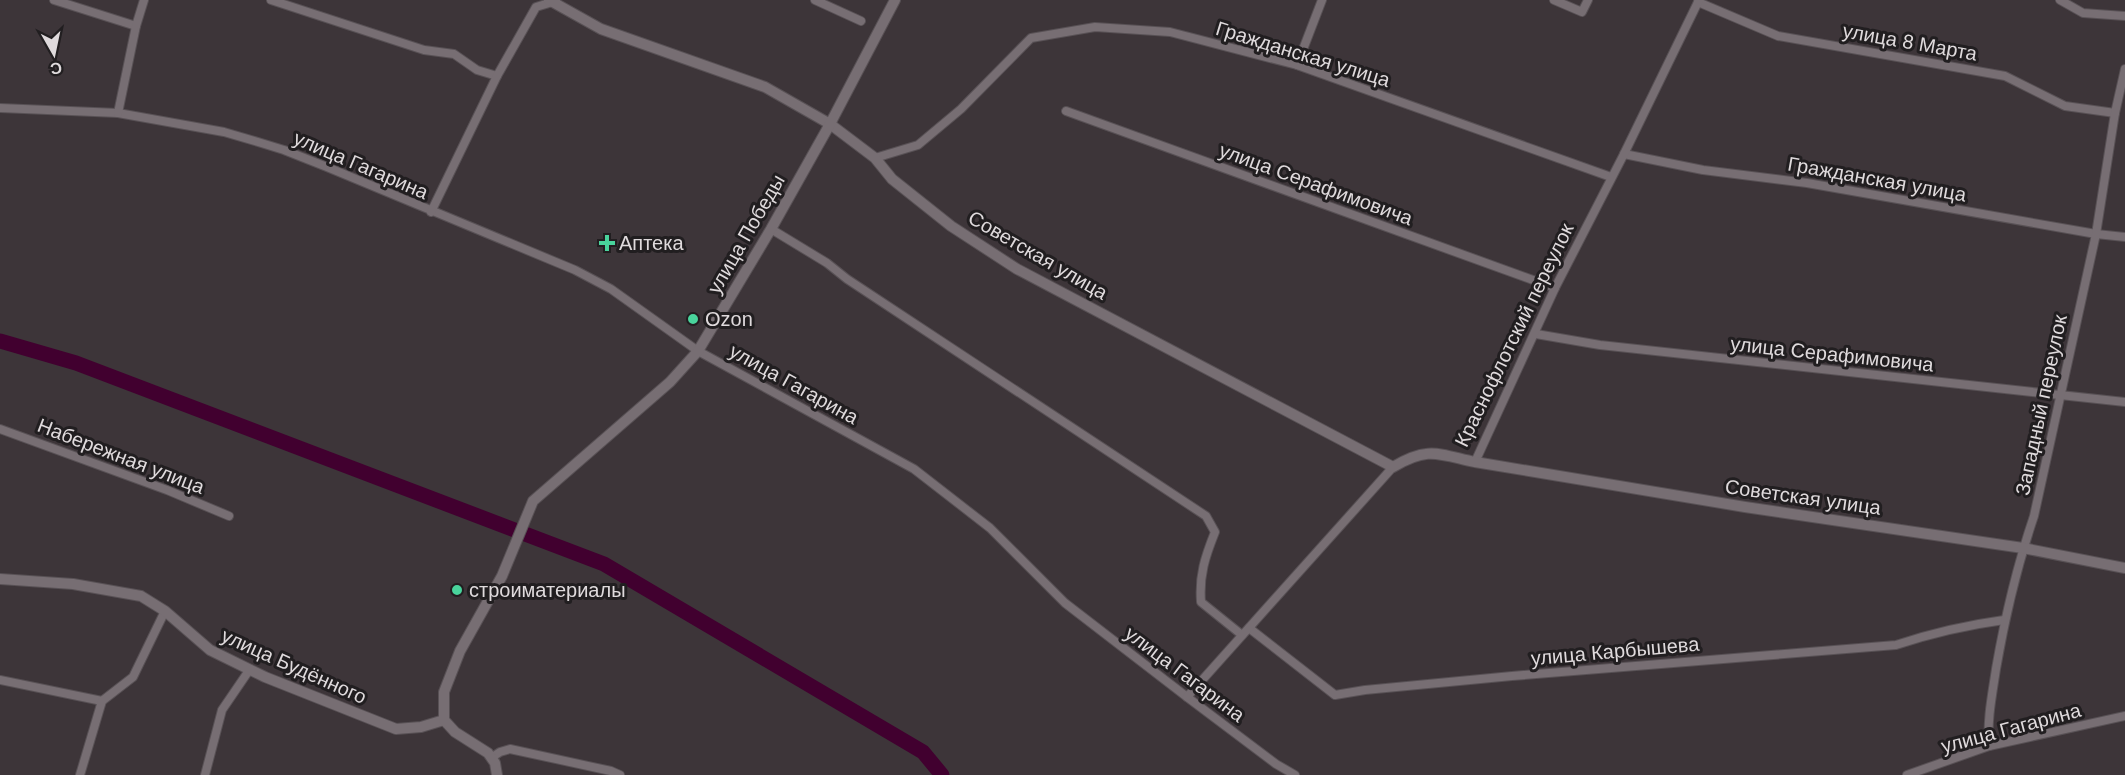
<svg xmlns="http://www.w3.org/2000/svg" width="2125" height="775" font-family="Arial,sans-serif">
<style>
.lines{fill:none;stroke-linecap:round;stroke-linejoin:round}
.river{stroke:#41002f;stroke-width:15}
.minor-casing{stroke:#585155;stroke-width:10}
.tertiary-casing{stroke:#585155;stroke-width:12}
.minor{stroke:#776e73;stroke-width:8}
.tertiary{stroke:#776e73;stroke-width:10}
.poi-dot{fill:#49d49c;stroke:#211e20;stroke-width:2}
.labels{text-anchor:middle;dominant-baseline:central;stroke-width:6;stroke-linejoin:round;paint-order:stroke}
.street-label{font-size:20px;fill:#dfdadc;stroke:#211e20}
.poi-label{font-size:20px;fill:#dfdadc;stroke:#211e20;text-anchor:start}
</style>
<rect width="100%" height="100%" fill="#3d3539"/>
<g class="lines">
<!-- river -->
<path class="river" d="M0 341 76 363 604 564 923 752 942 775"/>
<!-- minor casing -->
<g class="minor-casing">
<g id="minor">
<path d="M54 0 136 26"/>
<path d="M271 0 424 50 454 54 477 70 497 76"/>
<path d="M815 0 861 21"/>
<path d="M1554 0 1582 12 1588 0"/>
<path d="M2060 0 2083 13 2125 16"/>
<path d="M1698 2 1778 36 2005 76 2065 106 2115 113"/>
<path d="M1297 65 1322 0"/>
<path d="M0 108 118 113 224 132 258 142 284 150 327 167 575 270 611 289 698 351 914 469 990 528 1065 603 1187 697 1276 764 1295 775"/>
<path d="M1066 111 1555 288"/>
<path d="M118 113 136 26 144 0"/>
<path d="M1624 154 1703 170 1807 183 2096 234 2125 237"/>
<path d="M875 158 918 145 961 109 1031 38 1095 27 1170 32 1297 65 1611 177"/>
<path d="M431 212 497 76 536 7 556 1"/>
<path d="M771 229 827 263 847 279 1206 516 1215 532C1205 557 1199 575 1201 602L1242 635"/>
<path d="M1536 334 1600 345 2125 402"/>
<path d="M0 429 167 490 229 516"/>
<path d="M1475 462 1555 288 1624 154 1699 0"/>
<path d="M1249 628 1335 695 1365 690 1512 676 1896 645C1932 633 1967 625 2004 620"/>
<path d="M0 680 102 701"/>
<path d="M1187 697 1393 467"/>
<path d="M1989 746C1987 719 1992 696 1996 669 2005 617 2017 566 2034 516L2096 234 2115 113 2125 69"/>
<path d="M491 758 500 752 510 749 611 771 620 775"/>
<path d="M80 775 102 701 133 677 165 611"/>
<path d="M205 775 222 710 250 669"/>
<path d="M1907 775 1989 746 2125 716"/>
</g>
</g>
<!-- tertiary casing -->
<g class="tertiary-casing">
<g id="tertiary">
<path d="M549 0 601 29 765 87 830 124 875 158 892 179 951 226 1017 269 1393 467C1428 446 1438 454 1475 462L1745 507 2023 548 2125 568"/>
<path d="M0 579 73 584 141 596 165 611 210 650 265 677 396 729 421 727 444 720"/>
<path d="M497 775 495 763 488 753 455 732 444 720V692L460 651 502 576 533 501 670 382 698 351 771 229 830 124 895 0"/>
</g>
</g>
<!-- minor -->
<use href="#minor" class="minor"/>
<!-- tertiary -->
<use href="#tertiary" class="tertiary"/>
</g>
<!-- markers -->
<g class="poi-dot">
<path d="M604 234h6v6h6v6h-6v6h-6v-6h-6v-6h6z"/>
<circle cx="693" cy="319" r="6"/>
<circle cx="457" cy="590" r="6"/>
</g>
<g class="labels">
<!-- street labels -->
<g class="street-label">
<text transform="translate(1910 42) rotate(10)">улица 8 Марта</text>
<text transform="translate(1303 54) rotate(17)">Гражданская улица</text>
<text transform="translate(361 165) rotate(23)">улица Гагарина</text>
<text transform="translate(1877 179) rotate(10)">Гражданская улица</text>
<text transform="translate(1316 184) rotate(20)">улица Серафимовича</text>
<text transform="translate(746 234) rotate(-60)">улица Победы</text>
<text transform="translate(1038 255) rotate(30)">Советская улица</text>
<text transform="translate(1514 335) rotate(-64)">Краснофлотский переулок</text>
<text transform="translate(1832 354) rotate(6)">улица Серафимовича</text>
<text transform="translate(794 384) rotate(29)">улица Гагарина</text>
<text transform="translate(2041 405) rotate(-78)">Западный переулок</text>
<text transform="translate(121 456) rotate(21)">Набережная улица</text>
<text transform="translate(1803 497) rotate(8)">Советская улица</text>
<text transform="translate(1615 651) rotate(-5)">улица Карбышева</text>
<text transform="translate(294 666) rotate(24)">улица Будённого</text>
<text transform="translate(1185 674) rotate(37)">улица Гагарина</text>
<text transform="translate(2011 728) rotate(-15)">улица Гагарина</text>
</g>
<!-- poi labels -->
<g class="poi-label">
<text x="619" y="243">Аптека</text>
<text x="705" y="319">Ozon</text>
<text x="469" y="590">строиматериалы</text>
</g>
</g>
<!-- north arrow -->
<g transform="translate(54 54) rotate(171)" stroke="#211e20" stroke-width="4.5" paint-order="stroke">
<path d="M0-4.5L10 22L0 15L-10 22Z" fill="#dfdadc"/>
<text y="-9" font-size="16" font-weight="bold" text-anchor="middle" fill="#dfdadc">С</text>
</g>
</svg>
